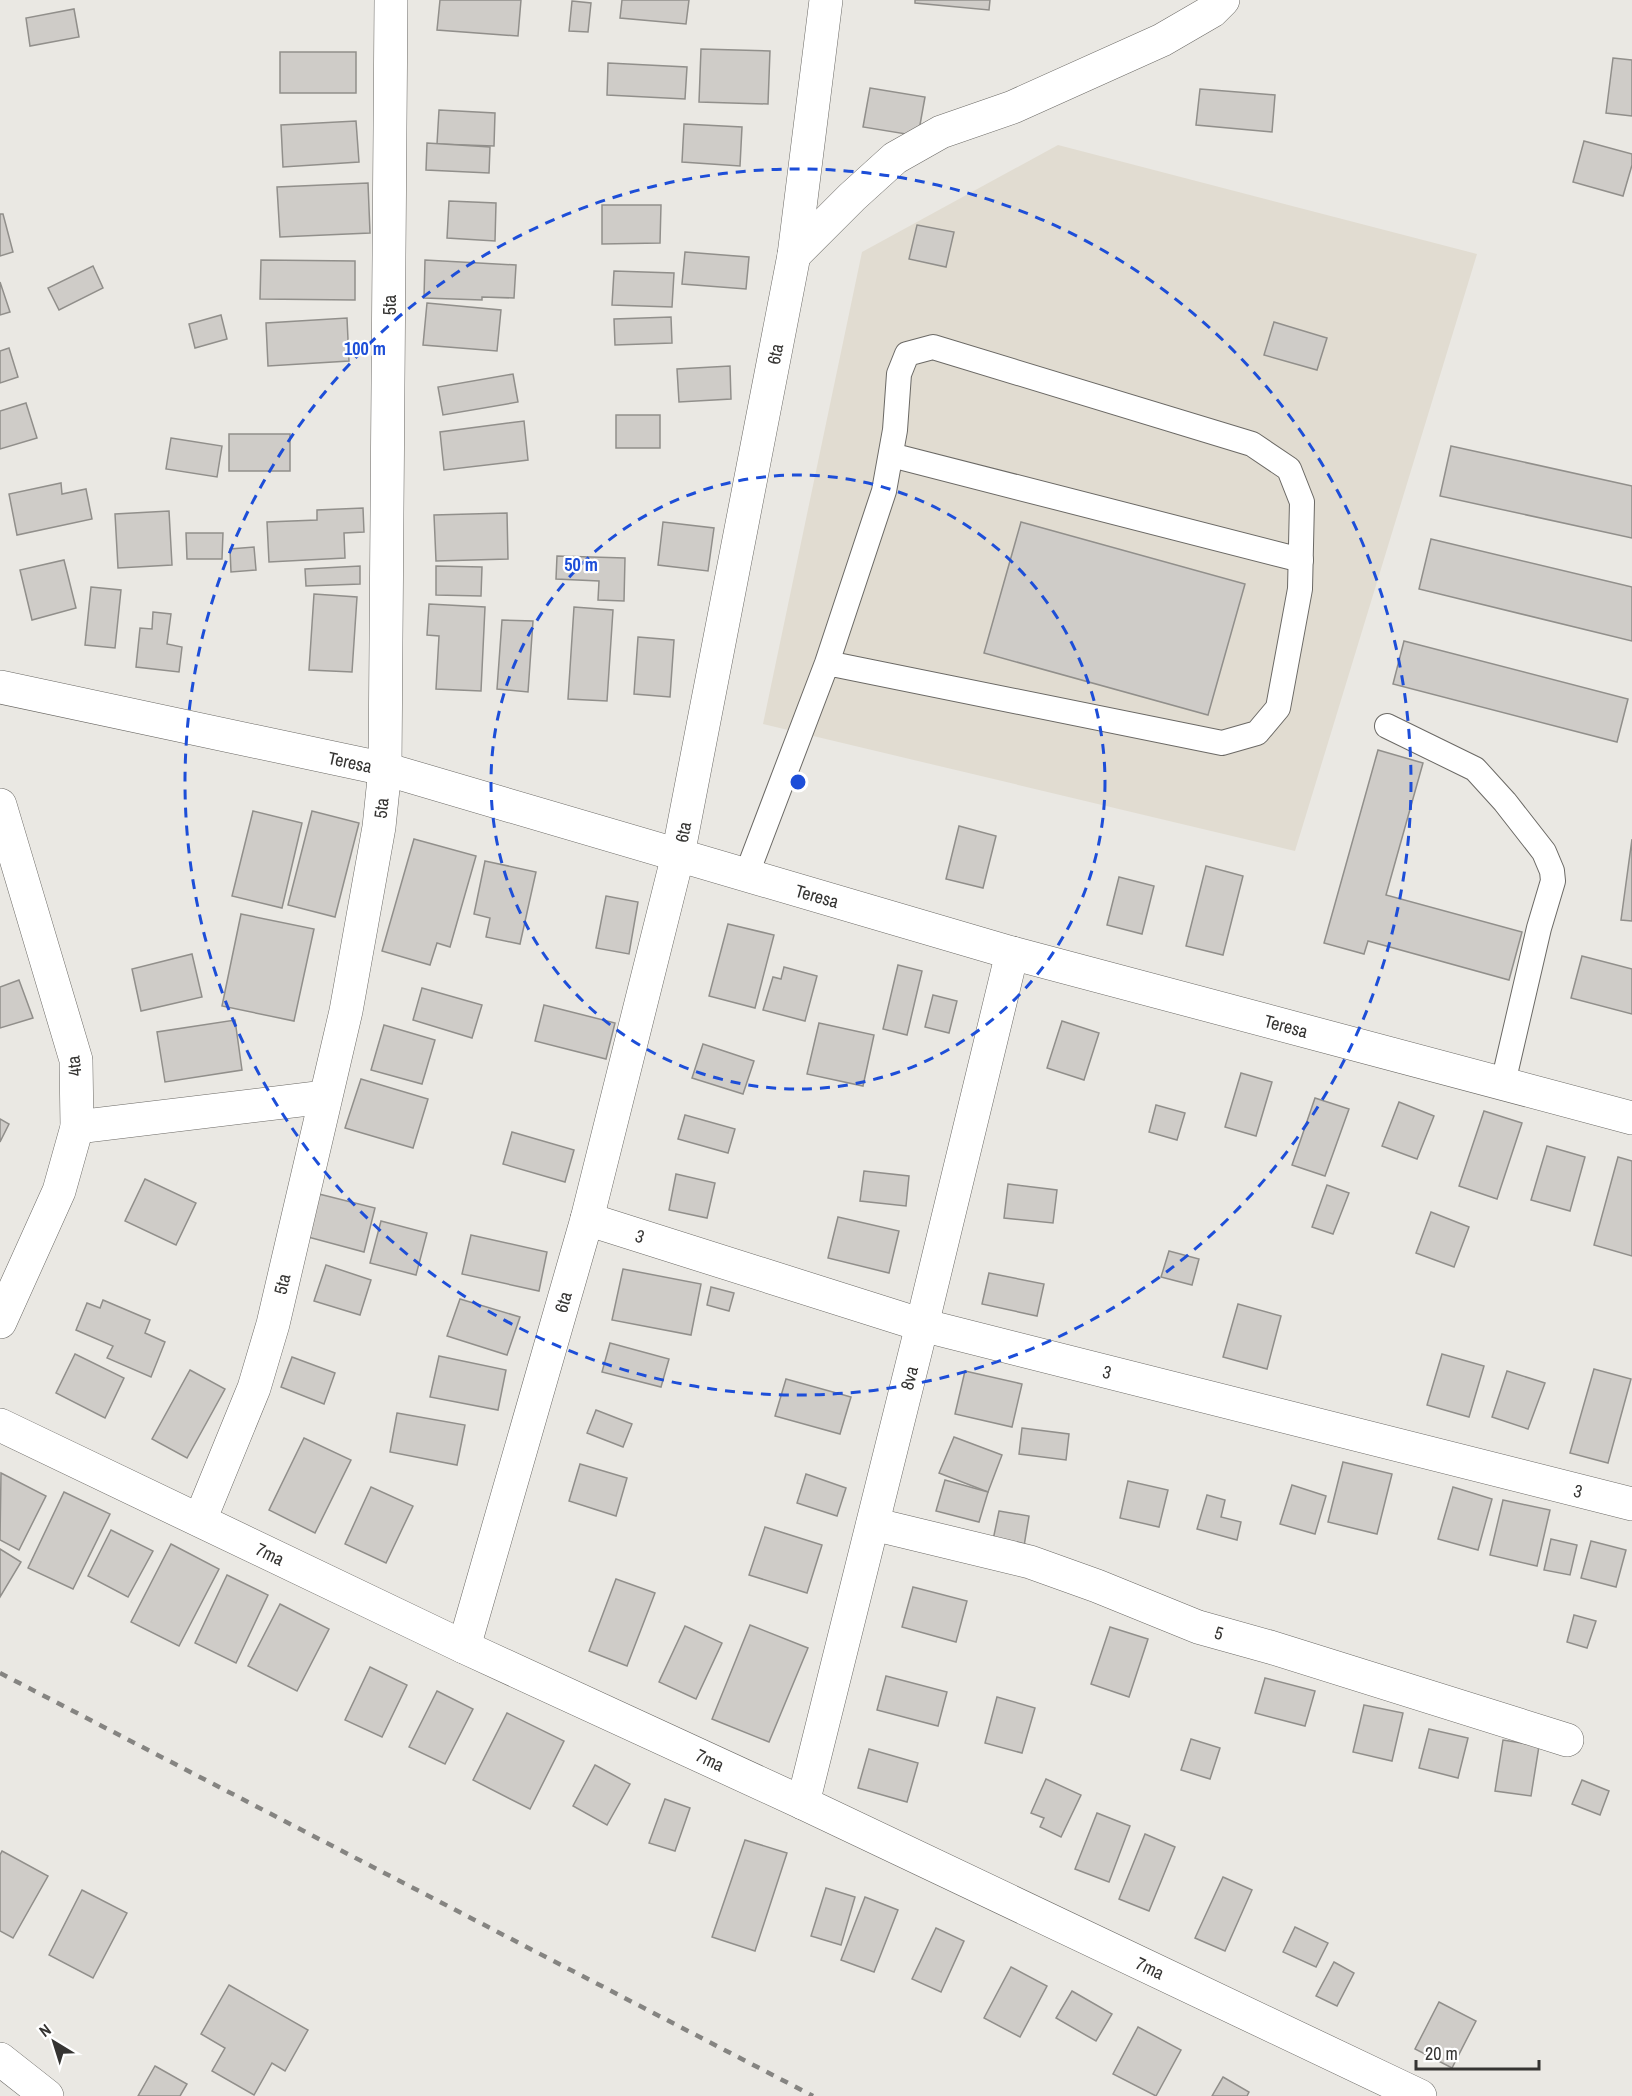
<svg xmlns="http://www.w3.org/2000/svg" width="1632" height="2096" font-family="'Archivo Narrow',sans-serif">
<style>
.built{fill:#e1dcd1}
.building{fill:#cfccc8;stroke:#918f8b;stroke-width:1.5}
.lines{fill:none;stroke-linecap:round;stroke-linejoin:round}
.service-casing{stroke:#6b6965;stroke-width:26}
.minor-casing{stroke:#6b6965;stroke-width:34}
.tertiary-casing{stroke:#6b6965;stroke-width:34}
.service{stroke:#fff;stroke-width:24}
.minor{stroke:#fff;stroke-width:33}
.tertiary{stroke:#fff;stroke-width:33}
.rail{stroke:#858481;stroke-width:4.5;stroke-dasharray:8 8;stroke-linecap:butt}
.ring{fill:none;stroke:#1d4ed8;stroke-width:3;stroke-dasharray:10 8}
.labels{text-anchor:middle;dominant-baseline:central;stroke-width:4.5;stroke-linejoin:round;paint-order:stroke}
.street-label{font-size:18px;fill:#353432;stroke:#fff}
.centre{fill:#1d4ed8;stroke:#fff;stroke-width:3}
.ring-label{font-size:18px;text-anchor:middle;font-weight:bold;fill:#1d4ed8;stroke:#fff;stroke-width:4.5;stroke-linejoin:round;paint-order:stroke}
</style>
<rect width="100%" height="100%" fill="#eae8e3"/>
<!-- built -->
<path class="built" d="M1058 145 1477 254 1295 851 763 724 862 252Z"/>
<!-- building -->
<g class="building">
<path d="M440 0H521L518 36 437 30Z"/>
<path d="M622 0H689L686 24 620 18Z"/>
<path d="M915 0H990L989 10 915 3Z"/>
<path d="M572 1 591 3 588 32 569 31Z"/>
<path d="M74 9 79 37 30 46 26 18Z"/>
<path d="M701 49 770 51 768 104 699 102Z"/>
<rect x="280" y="52" width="76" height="41"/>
<path d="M1613 58 1632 60V116L1606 113Z"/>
<path d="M608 63 687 67 685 99 607 95Z"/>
<path d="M870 88 925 97 918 136 863 127Z"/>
<path d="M1200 89 1275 95 1272 132 1196 125Z"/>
<path d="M439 110 495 113 494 146 437 144Z"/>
<path d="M356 121 359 162 283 167 281 125Z"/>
<path d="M684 124 742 127 740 166 682 162Z"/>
<path d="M1584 141 1632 154V165L1623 196 1573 182Z"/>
<path d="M427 143 490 147 489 173 426 170Z"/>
<path d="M368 183 370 233 280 237 277 187Z"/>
<path d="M449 201 496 203 495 241 447 238Z"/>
<path d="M602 205H661L660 243 602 244Z"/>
<path d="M0 214H3L13 252 0 256Z"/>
<path d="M917 225 954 232 946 267 909 259Z"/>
<path d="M685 252 749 257 746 289 682 284Z"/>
<path d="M261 260 355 261V300L260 299Z"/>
<path d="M425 260 516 265 514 298 482 297V300L424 298Z"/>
<path d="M93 266 103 288 59 310 48 288Z"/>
<path d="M614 271 674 273 672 307 612 305Z"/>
<path d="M0 282 10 312 0 315Z"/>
<path d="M427 303 501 310 497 351 423 345Z"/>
<path d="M221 315 227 339 195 348 189 324Z"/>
<path d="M671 317 672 343 615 345 614 319Z"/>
<path d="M347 318 349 361 268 366 266 323Z"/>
<path d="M1274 322 1327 338 1317 370 1264 355Z"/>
<path d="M9 348 18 377 0 383V351Z"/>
<path d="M730 366 731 399 679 402 677 369Z"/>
<path d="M513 374 518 402 443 415 438 387Z"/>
<path d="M26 403 37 438 0 449V411Z"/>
<rect x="616" y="415" width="44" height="33"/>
<path d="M524 421 528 460 444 470 440 432Z"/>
<rect x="229" y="434" width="61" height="37"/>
<path d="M171 438 222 446 217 477 166 469Z"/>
<path d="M1451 446 1632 486V538L1440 496Z"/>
<path d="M61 483 62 494 86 489 92 519 17 535 9 494Z"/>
<path d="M363 508 364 532 344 533 345 558 269 562 267 522 317 520V510Z"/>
<path d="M169 511 172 565 118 568 115 514Z"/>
<path d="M507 513 508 559 436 561 434 515Z"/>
<path d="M663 522 714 528 708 571 658 565Z"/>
<path d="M1021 522 1245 584 1208 715 984 653Z"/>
<path d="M186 533H223L222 559H187Z"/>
<path d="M1431 539 1632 587V641L1419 589Z"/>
<path d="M254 547 256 570 231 572 230 549Z"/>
<path d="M557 556 625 558 624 601 598 600 599 581 556 579Z"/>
<path d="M64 560 76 608 32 620 20 570Z"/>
<path d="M360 566V584L306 586 305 569Z"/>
<path d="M436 566 482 567 481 596 436 595Z"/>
<path d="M91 587 121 590 115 648 85 645Z"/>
<path d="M314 594 357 597 352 672 309 670Z"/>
<path d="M429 604 485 607 481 691 436 689 439 636 427 635Z"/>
<path d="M574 607 613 610 607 701 568 699Z"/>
<path d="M153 612 171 614 167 644 182 647 179 672 136 667 140 628 152 629Z"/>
<path d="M502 620 533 621 528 692 497 689Z"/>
<path d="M638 637 674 640 670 697 634 694Z"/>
<path d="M1404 641 1628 699 1617 742 1393 684Z"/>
<path d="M1378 750 1423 763 1386 895 1522 932 1509 980 1368 941 1364 954 1324 943Z"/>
<path d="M253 811 302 823 282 908 232 896Z"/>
<path d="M312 811 359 823 335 917 288 905Z"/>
<path d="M959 826 996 836 983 888 946 879Z"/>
<path d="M414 839 476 856 450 947 437 943 430 965 382 951Z"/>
<path d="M1632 839V921L1621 920Z"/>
<path d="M485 861 536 872 520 944 486 937 490 918 474 914Z"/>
<path d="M1206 866 1243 876 1223 955 1186 946Z"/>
<path d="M1119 877 1154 886 1142 934 1107 925Z"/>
<path d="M606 896 638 902 629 954 596 948Z"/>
<path d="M241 914 314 929 294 1021 222 1006Z"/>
<path d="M728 924 774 935 755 1008 709 996Z"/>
<path d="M192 954 202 997 141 1011 132 969Z"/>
<path d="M1582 956 1632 969V1014L1571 998Z"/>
<path d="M898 965 922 971 907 1035 883 1029Z"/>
<path d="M784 967 817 976 805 1021 763 1010 773 977 781 979Z"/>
<path d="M19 980 33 1018 0 1028V987Z"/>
<path d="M422 988 482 1005 472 1038 413 1020Z"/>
<path d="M933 995 957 1001 949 1033 925 1027Z"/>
<path d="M544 1005 615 1023 606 1059 535 1041Z"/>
<path d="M235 1020 242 1070 165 1082 157 1032Z"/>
<path d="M1062 1021 1099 1033 1084 1080 1047 1068Z"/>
<path d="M819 1023 874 1035 863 1086 807 1074Z"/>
<path d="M384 1025 435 1040 422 1084 371 1070Z"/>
<path d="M703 1044 754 1061 743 1094 692 1078Z"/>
<path d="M1241 1073 1272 1082 1256 1136 1225 1127Z"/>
<path d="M361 1079 428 1099 413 1148 345 1128Z"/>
<path d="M1315 1098 1349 1109 1325 1176 1292 1165Z"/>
<path d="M1399 1102 1434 1116 1417 1159 1382 1146Z"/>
<path d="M1156 1105 1185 1113 1177 1140 1149 1132Z"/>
<path d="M1484 1111 1522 1123 1497 1199 1459 1186Z"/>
<path d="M685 1115 735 1129 728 1153 678 1139Z"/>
<path d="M0 1119 9 1124 0 1142Z"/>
<path d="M512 1132 574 1150 565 1182 503 1164Z"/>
<path d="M1547 1146 1585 1157 1570 1211 1531 1200Z"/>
<path d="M1618 1157 1632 1161V1256L1594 1245Z"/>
<path d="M864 1171 909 1176 906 1206 860 1201Z"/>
<path d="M676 1174 715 1183 707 1218 669 1210Z"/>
<path d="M145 1179 196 1203 176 1245 125 1221Z"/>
<path d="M1008 1184 1057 1190 1053 1223 1004 1218Z"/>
<path d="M1327 1185 1349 1193 1333 1234 1312 1227Z"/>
<path d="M319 1194 375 1208 364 1252 308 1237Z"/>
<path d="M1431 1212 1469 1227 1454 1267 1416 1253Z"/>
<path d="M838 1217 899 1231 889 1273 828 1258Z"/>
<path d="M381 1221 427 1233 416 1275 370 1263Z"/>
<path d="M471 1235 547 1252 539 1291 462 1274Z"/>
<path d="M1169 1251 1199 1259 1192 1285 1161 1277Z"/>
<path d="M326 1265 371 1280 360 1315 314 1301Z"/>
<path d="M623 1269 701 1284 691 1335 612 1320Z"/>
<path d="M989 1273 1044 1284 1037 1316 982 1304Z"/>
<path d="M711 1287 734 1293 729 1311 707 1305Z"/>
<path d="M460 1299 520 1317 507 1355 447 1336Z"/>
<path d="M103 1300 150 1320 145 1333 165 1342 151 1377 107 1358 113 1346 76 1330 87 1303 100 1308Z"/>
<path d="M1238 1304 1281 1316 1267 1369 1223 1357Z"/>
<path d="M610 1343 669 1359 661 1387 602 1372Z"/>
<path d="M75 1354 124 1378 105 1418 56 1393Z"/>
<path d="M1442 1354 1484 1366 1469 1417 1427 1405Z"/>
<path d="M439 1356 506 1370 498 1410 430 1397Z"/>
<path d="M292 1357 335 1373 324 1404 281 1387Z"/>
<path d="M1594 1369 1631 1379 1608 1463 1570 1453Z"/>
<path d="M190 1370 225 1389 187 1458 152 1439Z"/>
<path d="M965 1371 1022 1384 1012 1427 955 1414Z"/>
<path d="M1507 1371 1545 1383 1528 1429 1492 1417Z"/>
<path d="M786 1379 851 1397 840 1434 775 1416Z"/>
<path d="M596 1410 632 1424 623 1447 587 1433Z"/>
<path d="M397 1413 465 1425 457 1465 390 1452Z"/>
<path d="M1022 1428 1069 1434 1066 1460 1019 1454Z"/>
<path d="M954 1437 1002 1455 988 1492 939 1473Z"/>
<path d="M304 1438 351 1460 315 1533 269 1510Z"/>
<path d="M1343 1462 1392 1474 1377 1534 1328 1522Z"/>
<path d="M580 1464 627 1478 616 1516 569 1501Z"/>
<path d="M1 1473 46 1496 19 1550 0 1540Z"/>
<path d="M806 1474 846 1488 837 1516 797 1503Z"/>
<path d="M945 1480 988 1492 979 1522 936 1511Z"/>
<path d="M1128 1481 1168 1490 1159 1527 1120 1518Z"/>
<path d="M1292 1485 1326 1496 1315 1534 1280 1524Z"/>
<path d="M371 1487 413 1506 386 1563 345 1544Z"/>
<path d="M1453 1487 1492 1499 1478 1550 1438 1539Z"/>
<path d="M64 1492 110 1514 73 1589 28 1568Z"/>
<path d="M1207 1495 1225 1500 1221 1517 1241 1522 1237 1540 1197 1529Z"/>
<path d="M1503 1500 1550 1510 1537 1566 1490 1555Z"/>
<path d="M999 1511 1029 1516 1024 1546 993 1540Z"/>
<path d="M765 1527 822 1545 807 1593 749 1575Z"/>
<path d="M111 1530 153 1551 128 1597 88 1576Z"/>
<path d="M1551 1539 1577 1545 1570 1575 1544 1570Z"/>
<path d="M1591 1541 1626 1550 1616 1587 1581 1578Z"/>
<path d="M171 1544 219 1569 179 1646 131 1622Z"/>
<path d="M0 1549 21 1562 0 1597Z"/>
<path d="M227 1575 268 1595 236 1663 195 1643Z"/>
<path d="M616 1579 655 1593 627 1666 589 1651Z"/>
<path d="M913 1587 967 1601 956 1642 902 1627Z"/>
<path d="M280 1604 329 1629 297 1691 248 1666Z"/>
<path d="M1574 1615 1596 1621 1587 1648 1567 1642Z"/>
<path d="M750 1625 808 1648 769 1742 712 1719Z"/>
<path d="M685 1626 722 1643 696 1699 659 1682Z"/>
<path d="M1110 1627 1148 1639 1129 1697 1091 1684Z"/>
<path d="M370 1667 407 1685 382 1737 345 1720Z"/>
<path d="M886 1676 947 1692 938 1726 877 1710Z"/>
<path d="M1265 1678 1315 1691 1305 1726 1255 1713Z"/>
<path d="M437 1691 473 1709 445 1764 409 1747Z"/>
<path d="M997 1697 1035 1708 1022 1753 985 1743Z"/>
<path d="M1364 1705 1403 1713 1392 1761 1353 1752Z"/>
<path d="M507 1713 564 1741 530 1809 473 1780Z"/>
<path d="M1429 1729 1468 1738 1458 1778 1419 1768Z"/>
<path d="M1191 1739 1220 1748 1210 1779 1181 1770Z"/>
<path d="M1503 1740 1539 1746 1531 1796 1495 1791Z"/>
<path d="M869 1749 918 1763 907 1802 858 1788Z"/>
<path d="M595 1765 630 1784 607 1825 573 1806Z"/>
<path d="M1046 1779 1081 1795 1061 1837 1040 1827 1044 1818 1031 1813Z"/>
<path d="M1582 1780 1609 1791 1600 1815 1572 1804Z"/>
<path d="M665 1799 690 1808 675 1851 649 1843Z"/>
<path d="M1097 1813 1130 1826 1109 1882 1075 1869Z"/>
<path d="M1145 1834 1175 1847 1149 1911 1119 1899Z"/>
<path d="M745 1840 787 1853 755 1951 712 1937Z"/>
<path d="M2 1851 48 1876 13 1938 0 1931V1855Z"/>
<path d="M1223 1877 1252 1890 1225 1951 1195 1938Z"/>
<path d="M826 1888 855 1897 841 1945 811 1936Z"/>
<path d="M82 1890 127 1913 93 1978 49 1955Z"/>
<path d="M865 1897 898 1910 874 1972 841 1960Z"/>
<path d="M1295 1927 1328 1943 1316 1967 1283 1952Z"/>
<path d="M936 1928 964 1941 941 1992 912 1979Z"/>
<path d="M1334 1962 1354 1973 1337 2006 1316 1996Z"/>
<path d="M1011 1967 1047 1986 1020 2037 984 2018Z"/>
<path d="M229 1985 308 2030 285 2071 272 2063 254 2095 212 2071 225 2048 201 2034Z"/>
<path d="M1072 1991 1112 2014 1096 2041 1056 2018Z"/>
<path d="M1439 2002 1476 2021 1452 2068 1415 2049Z"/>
<path d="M1138 2027 1181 2050 1156 2096 1113 2074Z"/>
<path d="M155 2066 187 2084 180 2096H138Z"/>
<path d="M1223 2077 1249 2092 1247 2096H1212Z"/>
</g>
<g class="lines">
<!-- service casing -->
<g class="service-casing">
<g id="service">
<path d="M891 455 1301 560"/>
<path d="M1387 726 1475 769 1505 802 1544 852 1552 871 1553 881 1539 928 1503 1083"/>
<path d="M746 876 827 663 884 491 895 430 899 374 907 354 933 347 1252 444 1289 469 1302 502 1300 589 1278 708 1257 733 1222 743 827 663"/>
</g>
</g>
<!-- minor casing -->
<g class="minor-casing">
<g id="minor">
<path d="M794 255 852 197 895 158 941 132 1013 107 1162 40 1212 11 1223 0"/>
<path d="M0 687 385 769 1012 953 1632 1118"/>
<path d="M77 1127 325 1097"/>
<path d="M587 1219 922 1325 1632 1504"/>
<path d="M0 1425 464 1647 803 1803 1420 2096"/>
<path d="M200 1520 254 1388 273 1324 346 1011 379 827 385 769 391 0"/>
<path d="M873 1524 1030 1562 1097 1586 1198 1627 1270 1647 1567 1740"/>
<path d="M464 1647 587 1219 678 855 794 255 826 0"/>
<path d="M803 1803 922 1325 1012 953"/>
<path d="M0 2059 47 2096"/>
</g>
</g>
<!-- tertiary casing -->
<g class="tertiary-casing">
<path id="tertiary" d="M0 805 76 1060 77 1127 59 1191 0 1322"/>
</g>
<!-- service -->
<use href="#service" class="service"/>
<!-- minor -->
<use href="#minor" class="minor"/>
<!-- tertiary -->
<use href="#tertiary" class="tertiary"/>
<!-- rail -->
<path class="rail" d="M0 1673 813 2096"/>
</g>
<!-- distance rings -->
<g class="ring">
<circle cx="798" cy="782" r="307"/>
<circle cx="798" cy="782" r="613"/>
</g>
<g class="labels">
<!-- street labels -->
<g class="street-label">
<text transform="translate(389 305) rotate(-90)">5ta</text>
<text transform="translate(775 354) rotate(-79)">6ta</text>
<text transform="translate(350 762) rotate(12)">Teresa</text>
<text transform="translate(381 808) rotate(-84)">5ta</text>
<text transform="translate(683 832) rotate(-79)">6ta</text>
<text transform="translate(817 896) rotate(16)">Teresa</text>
<text transform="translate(1286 1026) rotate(15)">Teresa</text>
<text transform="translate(74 1066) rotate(-97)">4ta</text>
<text transform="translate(640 1236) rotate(18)">3</text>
<text transform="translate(282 1284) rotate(-77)">5ta</text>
<text transform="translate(563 1302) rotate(-74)">6ta</text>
<text transform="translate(1107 1372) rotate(14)">3</text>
<text transform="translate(909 1378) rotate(-76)">8va</text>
<text transform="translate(1578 1491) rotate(14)">3</text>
<text transform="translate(270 1554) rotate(26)">7ma</text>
<text transform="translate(1219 1633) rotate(16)">5</text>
<text transform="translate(710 1760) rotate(25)">7ma</text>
<text transform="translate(1150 1968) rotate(25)">7ma</text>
</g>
</g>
<circle cx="798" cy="782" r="9" class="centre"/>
<g class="ring-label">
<text x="365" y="355">100 m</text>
<text x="581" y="571">50 m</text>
</g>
<!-- north arrow -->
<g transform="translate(54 2042) rotate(322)" stroke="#ffffff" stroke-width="4.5" paint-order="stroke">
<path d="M0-4.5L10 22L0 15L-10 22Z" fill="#353432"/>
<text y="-9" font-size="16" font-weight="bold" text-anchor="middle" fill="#353432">N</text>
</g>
<!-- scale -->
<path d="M1416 2060v9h123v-9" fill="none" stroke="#353432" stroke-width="3"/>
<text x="1425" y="2060" font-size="18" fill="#353432" stroke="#ffffff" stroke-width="4.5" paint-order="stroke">20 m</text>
</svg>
